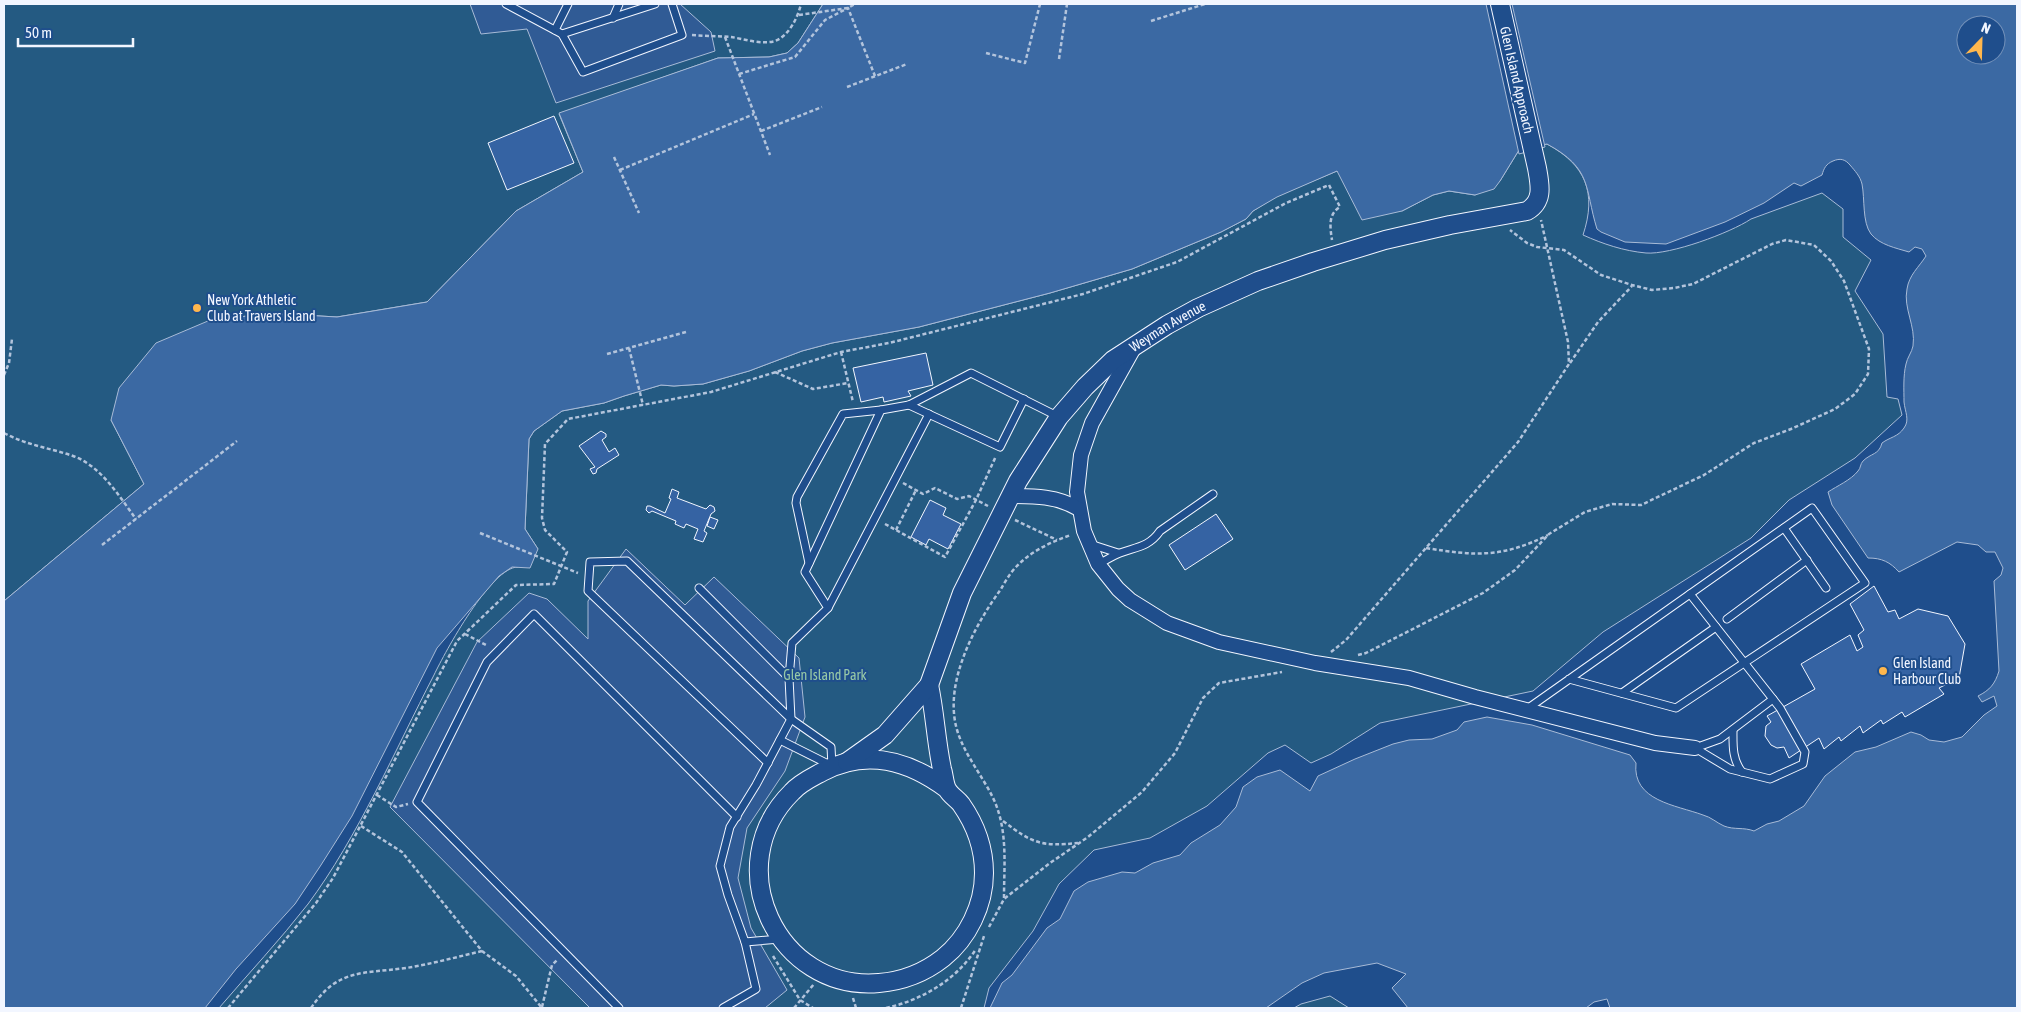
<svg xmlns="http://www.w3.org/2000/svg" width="2021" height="1012" font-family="'Asap Condensed',sans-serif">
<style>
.green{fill:#245a82;stroke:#a8bbd7}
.parking{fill:#305b95;stroke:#a8bbd7}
.water{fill:#3b69a3;stroke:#a8bbd7;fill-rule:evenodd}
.pier{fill:#1f4e8c;stroke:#a8bbd7}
.building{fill:#3563a3;stroke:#f2f6ff}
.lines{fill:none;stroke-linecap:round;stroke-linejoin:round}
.service-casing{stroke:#f2f6ff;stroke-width:9}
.minor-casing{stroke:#f2f6ff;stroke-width:16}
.tertiary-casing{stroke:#f2f6ff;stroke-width:20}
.path{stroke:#b3c4dc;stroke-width:2.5;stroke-dasharray:4 2.5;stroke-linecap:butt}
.service{stroke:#1f4e8c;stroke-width:7}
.minor{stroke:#1f4e8c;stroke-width:14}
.tertiary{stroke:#1f4e8c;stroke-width:18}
.poi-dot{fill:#ffb74d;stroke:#1f4e8c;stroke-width:2}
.labels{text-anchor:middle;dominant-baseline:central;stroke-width:4;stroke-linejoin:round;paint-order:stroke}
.street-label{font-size:14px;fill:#f2f6ff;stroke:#1f4e8c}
.poi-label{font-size:14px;fill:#f2f6ff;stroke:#1f4e8c;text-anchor:start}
.park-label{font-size:14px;fill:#97c8a6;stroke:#1f4e8c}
</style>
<rect width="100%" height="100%" fill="#1f4e8c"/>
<!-- green -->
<g class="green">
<path d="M4 4H823L798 43 787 53 769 57 718 58 559 114 583 172 516 211 427 302 337 317 286 314 215 318 111 420 144 484 4 601Z"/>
<path d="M1547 144C1586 165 1597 193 1583 235 1603 244 1624 251 1646 253 1670 255 1730 233 1751 219L1822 193 1843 209V237L1871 260 1855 291 1883 334 1887 397 1898 399 1902 415 1855 458 1789 500 1751 538 1603 632 1533 691 1380 723 1331 754 1311 763 1285 745 1268 753 1207 806 1150 838 1094 850 1059 884 1033 931 989 988 984 1008H219C248 974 280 940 308 904 358 837 395 750 434 675 445 652 491 567 518 567L538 549 525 529 529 439 534 431 562 411 604 403 624 396 661 385 674 386 703 384 749 371 802 351 832 343 919 327 1050 293 1132 269 1221 232 1246 219 1253 211 1277 196 1337 171 1402 211 1433 195 1449 191 1475 195 1500 181 1519 150Z"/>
<path d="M1330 996 1349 1008H1294L1301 1004Z"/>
</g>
<!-- parking -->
<g class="parking">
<path d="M470 4H680L711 32 715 51 556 103 527 29 481 34Z"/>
<path d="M626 549 685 605 714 577 799 658 805 717 785 771 747 828 738 878 751 928 787 990 765 1008H590L390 807 477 642 529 593 547 599 588 639V601Z"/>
</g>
<!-- water -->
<path class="water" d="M823 4H2017V1008H1610L1607 999 1594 1002 1586 1008H1408L1392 988 1406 974 1377 963 1324 973 1302 983 1266 1008H990L1002 983 1012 975 1047 928 1060 919 1074 891 1088 882 1122 872 1135 873 1153 863 1180 855 1191 843 1220 825 1236 807 1243 787 1257 777 1280 770 1310 791 1318 776 1355 759 1393 744 1409 740 1432 739 1457 730 1464 722 1487 717 1532 725 1630 755 1636 763C1632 801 1676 805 1703 815 1711 817 1717 823 1724 826 1734 830 1744 827 1754 831L1767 824 1779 821 1804 806 1825 776 1855 752 1876 747 1911 732 1921 735 1929 740 1944 742 1962 737 1984 715 1997 706 1994 696 1982 702 1978 696C1990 690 1995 684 1999 671L1994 581 2001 575 2003 568 1995 552H1986L1978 545 1957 542 1899 572C1890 562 1882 558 1868 558L1832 505 1828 492C1837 486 1851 480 1858 471 1861 468 1860 464 1863 461 1871 453 1879 455 1882 443 1890 437 1898 437 1904 428 1910 420 1905 412 1904 402 1904 390 1903 376 1906 364 1907 358 1912 352 1913 346 1916 326 1903 308 1907 289 1909 275 1919 267 1926 256L1922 249 1915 247 1909 252C1896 248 1880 245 1871 234 1862 222 1865 199 1862 184 1860 176 1855 171 1850 165 1845 159 1840 158 1833 161 1826 164 1824 168 1822 175L1801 186 1794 183 1764 203 1725 222 1666 244 1625 242 1601 232 1597 229C1584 187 1593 169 1547 144L1519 150 1500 181 1494 189 1475 195 1449 191 1433 195 1402 211 1362 220 1337 171 1277 197 1253 211 1246 219 1221 232 1132 269 1050 293 919 327 832 343 802 351 749 371 703 384 674 386 661 385 624 396 604 403 562 411 534 431 529 439 525 529 538 549 530 568 512 567 499 576 437 648 352 816 321 865 295 904 236 969 205 1008H4V601L144 484 111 420 119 388 156 343 215 318 286 314 337 317 427 302 516 211 583 172 559 113 718 58 769 57 787 53 798 43ZM1966 25H1996V55H1966Z"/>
<!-- pier -->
<path class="pier" d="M1486 4H1512L1545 147 1519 154Z"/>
<!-- building -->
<g class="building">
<path d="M554 116 574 163 507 190 488 143Z"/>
<path d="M926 353 933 385 908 391 911 396 884 402 883 397 861 402 853 368Z"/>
<path d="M601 431 606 434V437L602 440 609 452 615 448 619 455 597 469 596 473 593 474 590 469 595 467 579 446Z"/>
<path d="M672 489 679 492 677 498 706 509 710 505 714 507 715 511 711 514 704 531 707 533 703 542 694 539 698 529 686 524 684 528 675 524 676 521 652 511 649 513 646 510 647 506H650L665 513 671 499 669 498Z"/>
<path d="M930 500 946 508 943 515 961 524 948 549 929 539 926 545 911 537Z"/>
<path d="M1216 514 1233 539 1185 570 1169 545Z"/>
<path d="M710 517 718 520 714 529 707 526Z"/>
<path d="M1874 586 1888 612 1895 610 1899 619 1918 609 1948 616 1965 644 1959 678 1939 688 1944 694 1905 717 1902 712 1883 724 1881 720 1863 733 1860 726 1841 741 1839 737 1824 749 1819 738 1789 758 1784 747 1777 748 1771 745 1765 736 1766 726 1771 722 1767 716 1815 689 1801 664 1850 635 1857 651 1863 647 1858 635 1864 630 1850 604Z"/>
</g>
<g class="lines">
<!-- service casing -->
<g class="service-casing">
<g id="service">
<path d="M506 4 562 34 583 72 682 35 672 4"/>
<path d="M613 18 619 4"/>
<path d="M555 30 568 4"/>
<path d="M562 34 655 4"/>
<path d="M909 405 1000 447 1024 399"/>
<path d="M1784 528 1826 588"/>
<path d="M1090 544 1118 553"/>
<path d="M809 563 796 503 797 497 843 414 881 410"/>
<path d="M1098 564C1105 561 1112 556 1120 553 1136 547 1149 547 1160 531L1213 494"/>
<path d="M699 588 789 678"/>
<path d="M1690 594 1780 708 1805 752 1803 764 1770 779 1730 769 1695 748"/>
<path d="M828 608 929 414"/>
<path d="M1727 619 1807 560"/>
<path d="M1622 693 1716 627"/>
<path d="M1527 709 1812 508 1865 583 1676 708 1569 679"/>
<path d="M1733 730C1733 745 1732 759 1742 772"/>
<path d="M1695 748 1720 739 1773 699"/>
<path d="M768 763 588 591 590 562 627 561 791 719 831 747 832 766 780 740"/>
<path d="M780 939 745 942 728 895 720 866 730 827 756 785 791 719 789 678 792 643 828 608 805 572 881 410 909 405 971 373 1059 417"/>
<path d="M619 1008 417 802 487 662 534 614 737 817"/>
<path d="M723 1008 756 989 745 942"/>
</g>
</g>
<!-- minor casing -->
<g class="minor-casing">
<g id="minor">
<path d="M1135 346 1092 423 1081 455 1077 492 1084 531 1098 564 1118 589 1130 600 1167 623 1219 642 1315 663 1409 678 1475 697 1655 743 1695 748"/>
<path d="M1010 496C1035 496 1057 496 1079 509"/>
</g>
</g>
<!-- tertiary casing -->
<g class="tertiary-casing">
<g id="tertiary">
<path d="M929 685C935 713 936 741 942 769 944 775 944 783 947 789 950 795 957 799 961 804 975 824 984 848 984 873 984 905 968 938 943 958 924 973 903 981 879 983 777 992 718 865 792 792 800 783 811 778 822 772 867 748 909 761 947 789"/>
<path id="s1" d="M847 762 885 735 929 685 962 593 1018 481 1059 417 1085 387 1113 360 1167 325 1198 308 1258 281 1313 262 1385 240 1450 225 1527 211C1544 201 1540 185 1537 168L1500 4"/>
</g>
</g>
<!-- path -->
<g class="path">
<path d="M799 15 848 8 855 4"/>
<path d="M1151 21 1205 4"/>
<path d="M692 35C705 36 718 36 731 37 744 39 762 45 775 41 789 36 798 17 801 4"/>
<path d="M725 37 770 155"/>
<path d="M986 53 1025 63 1040 4"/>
<path d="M1059 59 1067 4"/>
<path d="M739 74 795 57 825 20 848 8 875 76"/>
<path d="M847 87 907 64"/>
<path d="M761 131 822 107"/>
<path d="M614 157 639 213"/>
<path d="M620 170 754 114"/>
<path d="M629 348 643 405"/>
<path d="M841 352 853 402"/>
<path d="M607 354 686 332"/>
<path d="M1570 363 1598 322 1632 286"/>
<path d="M775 372 813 389 848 383"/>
<path d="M4 375 9 363 12 339"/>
<path d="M4 433C26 445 50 448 73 456 101 466 119 496 136 519"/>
<path d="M903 483 923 494 935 488 957 499 969 496 988 506"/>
<path d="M1015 520 1057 540"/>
<path d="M885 524 945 557 976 500 996 456"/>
<path d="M896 530 916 490"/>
<path d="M480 533 578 573"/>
<path d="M102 545 237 441"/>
<path d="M1426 548C1475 556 1502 558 1548 535"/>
<path d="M465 634 488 646"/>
<path d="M1331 652 1346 640 1518 442 1569 364 1568 342 1541 220"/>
<path d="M1358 655 1366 653 1483 593 1515 570 1549 534 1585 512 1612 504 1641 505 1704 475 1754 443 1791 429 1835 409 1855 394 1868 374 1869 349 1844 281 1831 261 1814 245 1786 240 1772 244 1693 284 1674 288 1652 290 1632 285 1601 275 1564 250 1537 247 1527 243 1510 230"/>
<path d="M377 795 396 807 408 804"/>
<path d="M1003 821C1032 843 1041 847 1078 843"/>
<path d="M361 826 402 852 482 951 516 976 542 1008"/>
<path d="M1004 898C1004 865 1008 831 994 800 983 776 962 752 956 726 945 680 975 625 1001 589 1005 582 1010 573 1016 567 1031 551 1051 542 1071 535"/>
<path d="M989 927 1004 899 1050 863 1088 837 1142 792 1175 753 1203 698 1219 683 1282 672"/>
<path d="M773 956 800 1000 813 1008"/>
<path d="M853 998 856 1008"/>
<path d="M542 1007 552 965 557 960"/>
<path d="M228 1008 316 903 333 878 457 641 516 585 554 584 567 552 545 530 542 518 545 444 568 419 711 392 841 352 889 343 1083 294 1177 262 1286 203 1329 185 1340 207C1328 214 1330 227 1332 240"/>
<path d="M311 1008C338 968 363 974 406 968 431 964 457 957 482 951"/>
<path d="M794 1008 814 984"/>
<path d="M886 1008C922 1000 956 980 976 949"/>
<path d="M961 1008 984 936"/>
</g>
<!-- service -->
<use href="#service" class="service"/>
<!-- minor -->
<use href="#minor" class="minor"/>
<!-- tertiary -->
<use href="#tertiary" class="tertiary"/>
</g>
<!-- markers -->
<g class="poi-dot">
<circle cx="197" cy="308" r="5"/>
<circle cx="1883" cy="671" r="5"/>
</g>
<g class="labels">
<!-- street labels -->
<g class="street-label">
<text transform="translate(1517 80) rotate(77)">Glen Island Approach</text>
<text stroke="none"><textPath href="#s1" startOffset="555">Weyman Avenue</textPath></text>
</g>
<!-- poi labels -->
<g class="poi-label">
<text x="207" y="300">New York Athletic<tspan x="207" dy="16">Club at Travers Island</tspan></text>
<text x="1893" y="663">Glen Island<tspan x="1893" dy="16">Harbour Club</tspan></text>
</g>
<!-- park labels -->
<g class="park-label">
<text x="825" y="675">Glen Island Park</text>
</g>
</g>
<!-- border -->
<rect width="2021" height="1012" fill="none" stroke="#f2f6ff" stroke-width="10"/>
<!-- north arrow -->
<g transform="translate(1981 40) rotate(23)"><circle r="24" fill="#1f4e8c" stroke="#7391ba"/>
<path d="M0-4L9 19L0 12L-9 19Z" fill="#ffb74d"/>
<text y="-8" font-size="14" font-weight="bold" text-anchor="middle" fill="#f2f6ff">N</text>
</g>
<!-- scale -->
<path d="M18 38v8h115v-8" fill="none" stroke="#f2f6ff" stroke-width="2.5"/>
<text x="25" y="38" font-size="15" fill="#f2f6ff" stroke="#1f4e8c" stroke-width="4" paint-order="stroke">50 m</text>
</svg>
